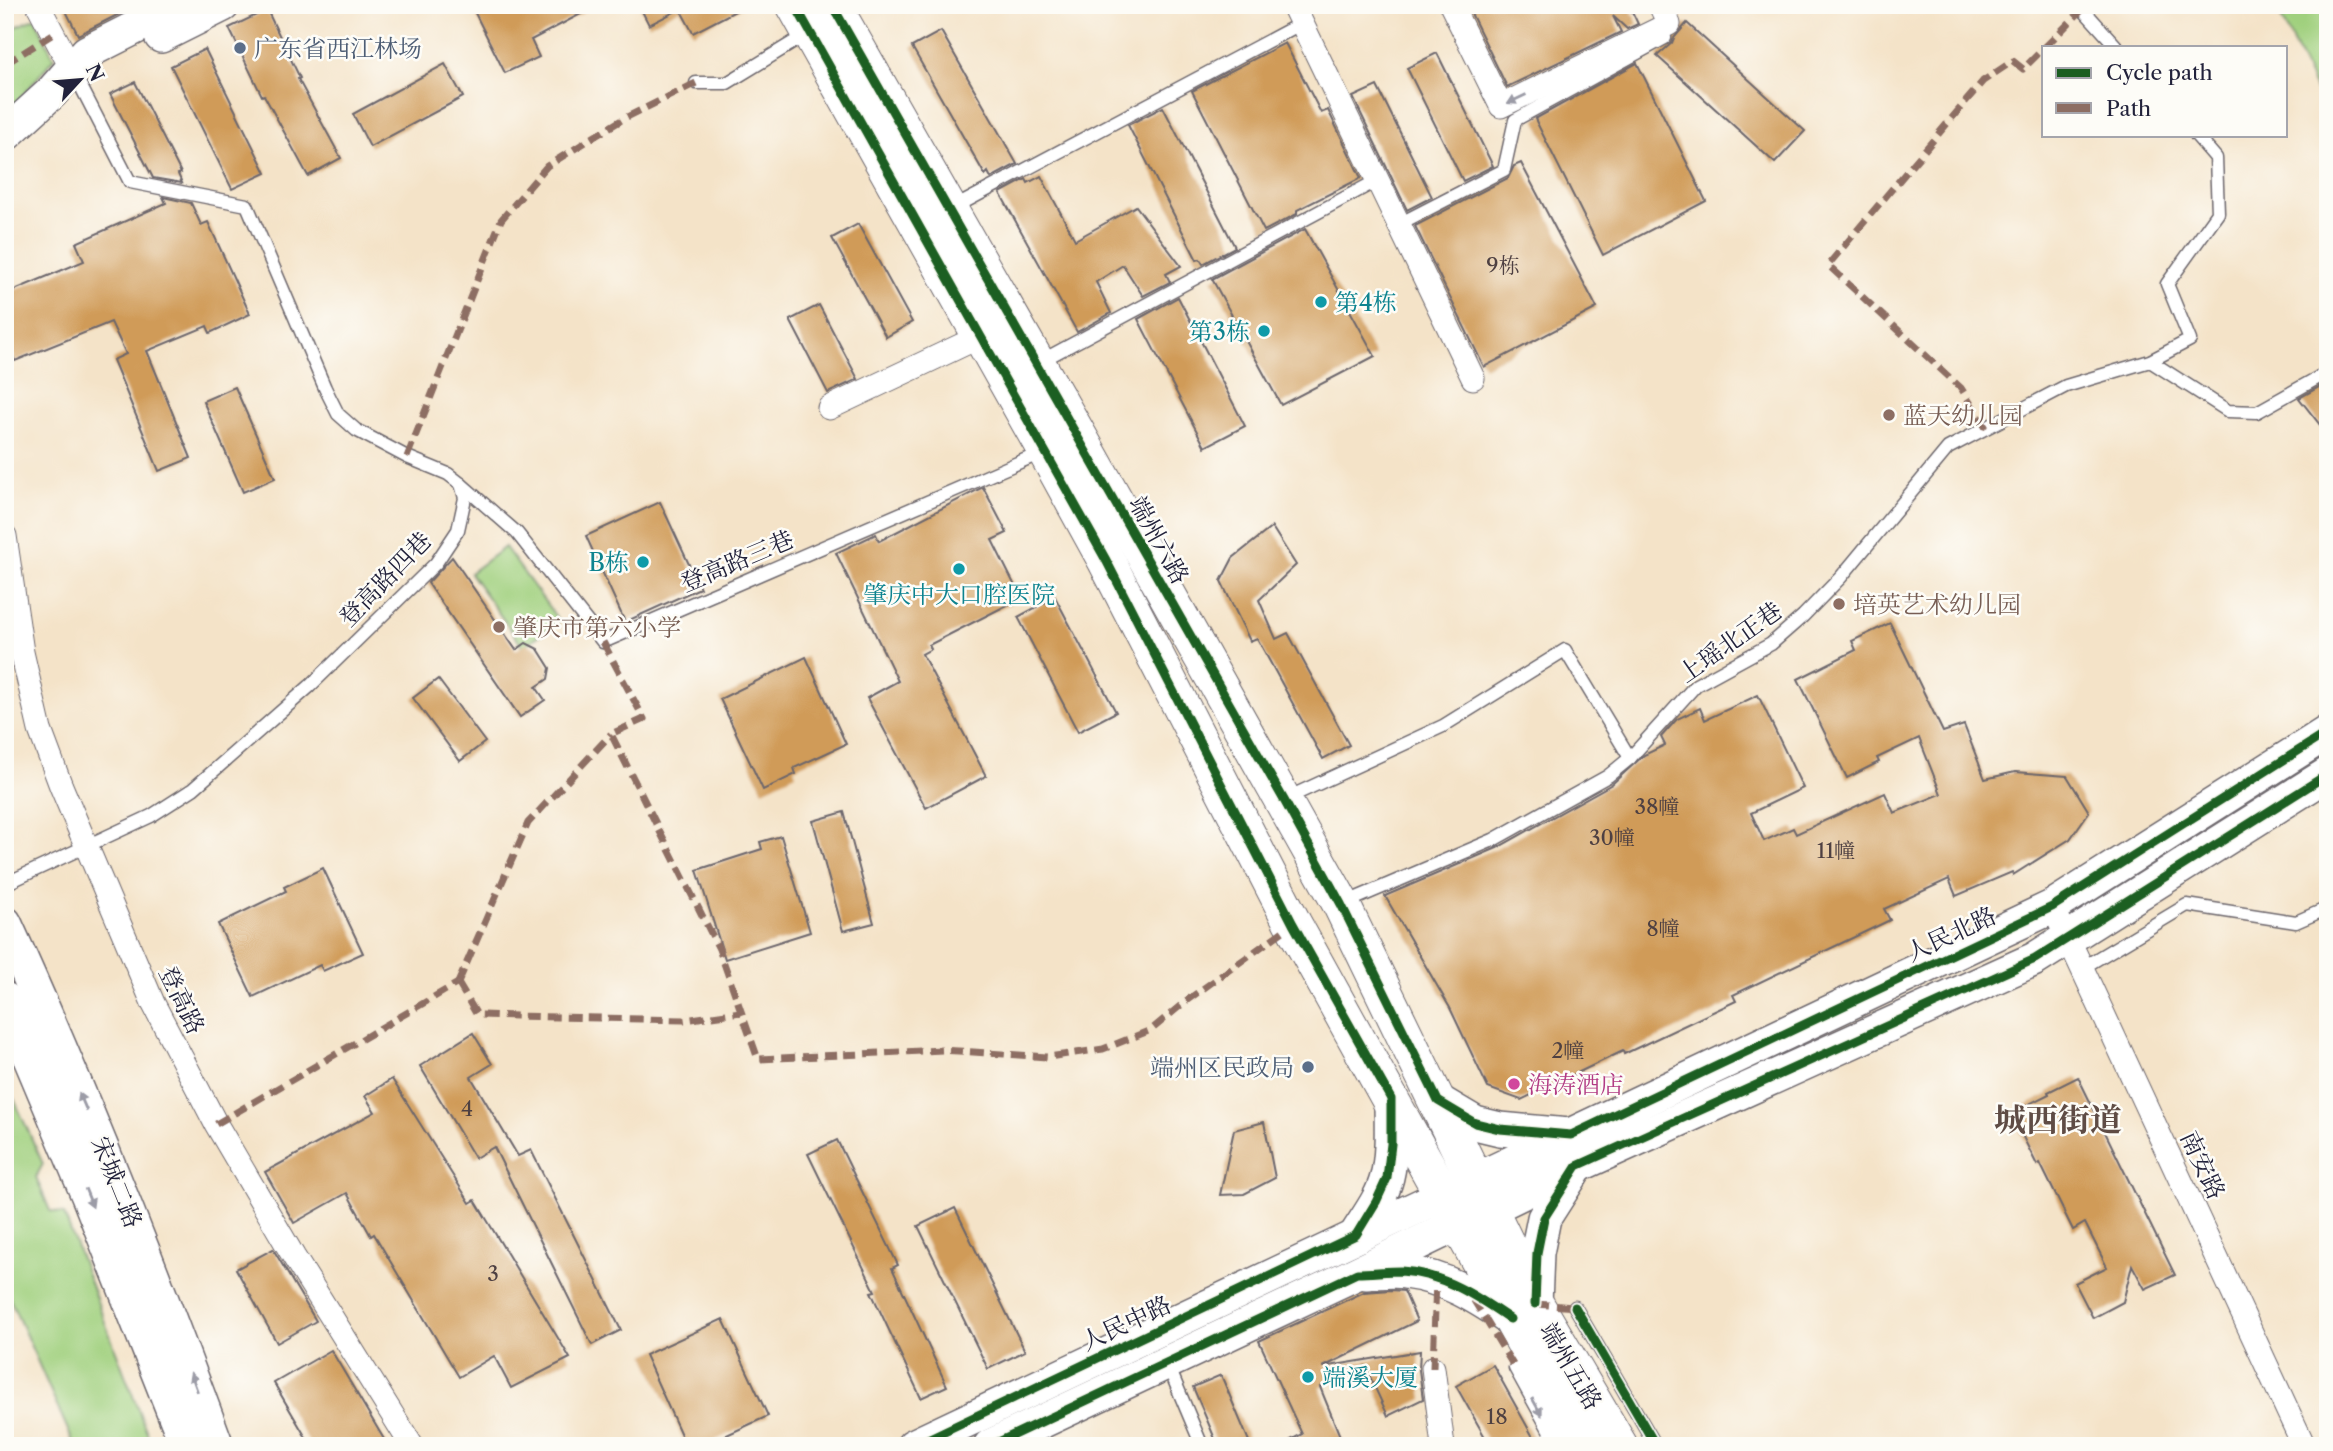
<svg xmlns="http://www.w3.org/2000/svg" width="2333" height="1451" font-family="'Libre Caslon Text','Noto Serif SC',serif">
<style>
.green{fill:#a0d07e;stroke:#61795c;stroke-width:2}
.building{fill:#d09b58}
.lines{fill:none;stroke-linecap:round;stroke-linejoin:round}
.lane-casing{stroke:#6c666c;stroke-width:15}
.street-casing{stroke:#6c666c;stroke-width:25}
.secondary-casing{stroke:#6c666c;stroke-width:36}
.primary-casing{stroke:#6c666c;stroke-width:39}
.lane{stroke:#fff;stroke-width:12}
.street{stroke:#fff;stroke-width:23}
.secondary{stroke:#fff;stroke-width:33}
.primary{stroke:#fff;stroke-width:37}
.quiet{stroke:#8d6e63;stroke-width:7;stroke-dasharray:14 7;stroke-linecap:butt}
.cycleway-casing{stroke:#fdfcf7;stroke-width:13}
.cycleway{stroke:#1b5e20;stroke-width:9}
.oneway{fill:#9c9ca7}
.service-dot{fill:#5c6f8a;stroke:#fdfcf7;stroke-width:2.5}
.culture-dot{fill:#0f9aa8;stroke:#fdfcf7;stroke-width:2.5}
.education-dot{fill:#8d6e63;stroke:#fdfcf7;stroke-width:2.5}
.hotel-dot{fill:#d1479c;stroke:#fdfcf7;stroke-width:2.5}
.labels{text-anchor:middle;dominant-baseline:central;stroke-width:5;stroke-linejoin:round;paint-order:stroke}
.number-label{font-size:21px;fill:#4e4042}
.service-label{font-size:24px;fill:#4e5e75;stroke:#fdfcf7;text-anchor:start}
.culture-label{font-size:24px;fill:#0d838f;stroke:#fdfcf7;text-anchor:start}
.education-label{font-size:24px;fill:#785e54;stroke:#fdfcf7;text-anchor:start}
.street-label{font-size:24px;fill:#22223b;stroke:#fdfcf7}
.hotel-label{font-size:24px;fill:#b23c85;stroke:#fdfcf7;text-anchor:start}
.district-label{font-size:32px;font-weight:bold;fill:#5f4c45;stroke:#fdfcf7}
</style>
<rect width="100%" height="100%" fill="#fdfcf7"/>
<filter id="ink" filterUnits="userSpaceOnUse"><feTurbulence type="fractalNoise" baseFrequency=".0143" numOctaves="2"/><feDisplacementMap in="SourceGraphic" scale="14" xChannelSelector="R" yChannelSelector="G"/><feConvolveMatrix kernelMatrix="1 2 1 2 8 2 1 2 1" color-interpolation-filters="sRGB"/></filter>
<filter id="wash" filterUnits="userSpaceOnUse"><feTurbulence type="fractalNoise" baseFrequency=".00686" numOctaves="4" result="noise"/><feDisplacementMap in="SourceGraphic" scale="28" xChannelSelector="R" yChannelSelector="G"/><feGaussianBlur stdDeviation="1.57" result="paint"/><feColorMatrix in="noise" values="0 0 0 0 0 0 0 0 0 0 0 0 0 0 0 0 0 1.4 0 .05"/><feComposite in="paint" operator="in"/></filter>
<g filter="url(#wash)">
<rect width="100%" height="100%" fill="#f4e3c8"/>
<!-- green -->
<g class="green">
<path d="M2275 5H2328V116Z"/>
<path d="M35 18 54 58 5 117V32Z"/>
<path d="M505 547 559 621 523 647 470 573Z"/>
<path d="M5 1079 43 1164 36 1177 50 1211 64 1214 152 1446H75L5 1288Z"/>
</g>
<g id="blocks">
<!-- building -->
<g class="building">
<path d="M63 5H127L129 9 78 35Z"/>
<path d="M471 5H598L531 40 539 57 505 73Z"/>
<path d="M639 5H747L693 33 680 9 649 25Z"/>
<path d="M1467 5H1629L1638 24 1627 29 1613 16 1621 32 1507 87Z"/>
<path d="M267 10 300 78 298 79 341 158 308 176 264 95 262 96 229 28Z"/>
<path d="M1687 23 1805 131 1775 163 1657 56 1672 43 1674 38Z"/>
<path d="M941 31 1017 164 991 178 988 172 985 175 912 47Z"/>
<path d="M1285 43 1321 113 1328 110 1361 178 1297 210V214L1264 231 1192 91Z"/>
<path d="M205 49 266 173 232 189 171 66Z"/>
<path d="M1437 53 1493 166 1463 181 1407 68Z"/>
<path d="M1637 63 1706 201 1603 255 1535 119Z"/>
<path d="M445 64 463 97 370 147 353 114Z"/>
<path d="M135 82 181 173 178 174 182 183 153 178 110 94Z"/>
<path d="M1377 86 1432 197 1407 210 1353 97Z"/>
<path d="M1163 107 1235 247 1203 264 1200 259 1197 260 1128 125Z"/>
<path d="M1521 163 1597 308 1484 367 1415 226 1508 178 1514 166Z"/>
<path d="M1041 176 1075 240 1136 206 1181 266 1166 274 1170 282 1143 296 1123 265 1096 282 1111 313 1077 332 1000 193 1026 179 1028 183Z"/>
<path d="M163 197 191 203 201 225 208 222 250 314 210 333 207 326 147 351 191 458 159 471 113 360 126 354 111 322 15 361 5 336V294L84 261 76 243 166 203Z"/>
<path d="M858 224 912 322 886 337 832 238Z"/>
<path d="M1305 229 1375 356 1281 405 1212 279Z"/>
<path d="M1178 297 1245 426 1205 447 1138 319Z"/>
<path d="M819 305 858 379 828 393 790 320Z"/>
<path d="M2328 382V435L2299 398Z"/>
<path d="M235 387 275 478 243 492 203 401Z"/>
<path d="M983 487 1007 533 992 540 1021 598 929 645 931 649 922 654 986 776 926 808 867 698 898 681 836 553 876 534 879 541Z"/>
<path d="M660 502 700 588 625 622 586 536Z"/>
<path d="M1272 527 1296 565 1259 600 1276 639 1288 633 1349 745 1323 759 1257 638 1250 641 1221 581 1233 558Z"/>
<path d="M452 557 516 650 526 643 538 649 550 668 548 679 536 687 545 700 520 717 428 583Z"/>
<path d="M1055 597 1116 712 1078 732 1018 617Z"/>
<path d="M1890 623 1943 732 1964 725 1985 779 2015 772 2067 776 2089 812 2070 839 2013 875 2012 872 1956 896 1949 879 1884 909 1890 920 1733 995 1736 1001 1624 1054 1623 1051 1521 1100 1488 1088 1450 1008 1385 896 1497 848 1612 784 1644 755 1665 745 1661 737 1677 719 1700 708 1705 720 1758 695 1803 788 1751 813 1764 841 1793 828 1796 834 1885 793 1894 813 1941 794 1919 738 1877 758 1879 762 1847 778 1798 679 1856 650 1852 641Z"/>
<path d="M806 657 846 744 794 768 796 774 763 790 720 699Z"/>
<path d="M438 679 485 742 460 761 413 698Z"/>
<path d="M844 812 874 923 843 931 813 821Z"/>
<path d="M781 836 810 932 725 959 697 870 762 849 760 842Z"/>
<path d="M323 868 363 953 323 971 320 965 253 997 218 924 286 891 284 887Z"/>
<path d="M473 1033 492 1064 471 1077 518 1156 531 1150 621 1330 592 1345 494 1147 475 1158 420 1066Z"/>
<path d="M2078 1077 2175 1275 2145 1289 2132 1265 2123 1302 2093 1318 2075 1283 2107 1267 2085 1223 2073 1230 2040 1163 2037 1165 2011 1113 2049 1094 2048 1092Z"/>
<path d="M392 1079 470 1203 475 1200 570 1358 511 1388 494 1356 459 1377 374 1234 371 1236 347 1193 294 1223 265 1172 375 1112 365 1096Z"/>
<path d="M1264 1122 1275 1178 1244 1194 1220 1195 1234 1130Z"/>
<path d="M837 1140 898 1265 892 1268 947 1386 921 1398 871 1292 875 1291 808 1154Z"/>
<path d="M955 1208 1025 1351 988 1369 918 1226Z"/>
<path d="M273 1249 316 1321 277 1343 236 1269Z"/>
<path d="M1391 1290 1404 1291 1417 1321 1323 1367 1420 1351 1419 1370 1423 1399 1388 1416 1365 1366 1320 1387 1344 1446H1280L1302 1434 1259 1341 1364 1292Z"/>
<path d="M723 1319 768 1416 703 1446H686L645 1355Z"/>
<path d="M331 1350 388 1446H311L274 1383Z"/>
<path d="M1493 1365 1538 1446H1490L1456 1386Z"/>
<path d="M1221 1375 1251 1446H1218L1193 1387Z"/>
</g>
</g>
</g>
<g filter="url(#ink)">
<use href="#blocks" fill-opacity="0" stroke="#6c666c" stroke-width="2"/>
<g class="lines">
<!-- lane casing -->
<g class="lane-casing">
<g id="lane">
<path d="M2079 5 2117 47"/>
<path d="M696 83H727L807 34"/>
<path d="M953 208 1302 23"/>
<path d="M1399 224 1504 170 1515 120 1665 38"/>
<path d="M2150 361 2228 411 2257 412 2328 372"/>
<path d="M1039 362 1378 180"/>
<path d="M461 484 517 533 603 642 1043 452"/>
<path d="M1285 799 1443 726 1565 650 1630 758"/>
<path d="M5 884 151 816 193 789 310 686 436 563 458 530 465 498 461 484 448 474 407 457 356 430 338 414 325 388 247 205 130 182 73 71"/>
<path d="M1345 903 1493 840 1608 776 1630 758 1696 685 1771 644 1803 616 1841 577 1948 448 2066 386 2150 361 2190 340 2167 284 2218 213 2216 158 2196 135"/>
<path d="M2082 968 2187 905 2296 922 2328 908"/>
<path d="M1575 1307 1656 1446"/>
<path d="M1167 1363 1202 1446"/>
<path d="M1515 1368 1558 1446"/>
</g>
</g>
<!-- street casing -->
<g class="street-casing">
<g id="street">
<path d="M38 5 73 71"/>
<path d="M1293 5 1473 378"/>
<path d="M1451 5 1501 106 1669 24 1660 5"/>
<path d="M829 408 981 336"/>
<path d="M5 536 22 652 40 730 61 786 153 1003 216 1124 294 1257 412 1446"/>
<path d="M2052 907 2068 938 2304 1446"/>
<path d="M1433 1368 1443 1446"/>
</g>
</g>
<!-- secondary casing -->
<g class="secondary-casing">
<g id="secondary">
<path d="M161 36 223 5"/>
<path d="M5 135 51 93 87 52 180 5"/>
<path d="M5 923C83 1094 152 1269 217 1446"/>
<path d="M5 999 88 1196 187 1446"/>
<path d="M1438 1101 1475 1123 1500 1129 1569 1135"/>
<path d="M1356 1235C1367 1217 1382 1198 1387 1177 1393 1152 1391 1125 1391 1099"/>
<path d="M1366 1273C1379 1272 1393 1270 1405 1272 1446 1277 1477 1297 1510 1319"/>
<path d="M1535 1304 1537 1253 1544 1218 1576 1168"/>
<path d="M913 1446 2052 907 2328 732"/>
<path d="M990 1446 1357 1273 1577 1166 2035 959 2328 774"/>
</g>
</g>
<!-- primary casing -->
<g class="primary-casing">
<g id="primary">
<path d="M795 5 1046 451 1106 560 1293 924 1582 1446"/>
<path d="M832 5 1077 434 1341 904 1535 1304 1619 1446"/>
</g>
</g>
<!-- lane -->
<use href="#lane" class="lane"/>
<!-- street -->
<use href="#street" class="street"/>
<!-- secondary -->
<use href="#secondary" class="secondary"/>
<!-- primary -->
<use href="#primary" class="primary"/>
<!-- quiet -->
<g class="quiet">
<path d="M2045 47 2083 9"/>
<path d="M5 64 53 34"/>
<path d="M1986 428 1961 388 1828 265 1983 81 2013 61 2023 69 2044 48"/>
<path d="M407 457 501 220 547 166 623 119 696 83"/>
<path d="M603 642 644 719 611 734 719 949 758 1059 943 1050 1048 1057 1103 1049 1151 1030 1186 1001 1293 924"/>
<path d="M458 983 477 1015 684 1020 741 1012"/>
<path d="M458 983 528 823 611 734"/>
<path d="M216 1124 458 983"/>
<path d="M1473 1299 1515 1368"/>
<path d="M1535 1304 1575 1307"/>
<path d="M1433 1368 1436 1279"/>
</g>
<!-- cycleway casing -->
<g class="cycleway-casing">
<g id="cycleway">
<path d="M795 5 1106 560 1293 924 1391 1099V1144L1387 1178 1376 1202 1356 1235 913 1446"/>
<path d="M832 5 1284 800 1341 904 1438 1101 1475 1123 1500 1129 1571 1135 2052 907 2328 732"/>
<path d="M1535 1304 1537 1253 1544 1218 1577 1166 2035 959 2328 774"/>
<path d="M1575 1307 1656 1446"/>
<path d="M990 1446 1357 1273C1371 1273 1386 1271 1401 1271 1442 1273 1478 1297 1510 1319"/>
</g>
</g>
<!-- cycleway -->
<use href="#cycleway" class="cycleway"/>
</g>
<!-- one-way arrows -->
<defs><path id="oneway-solid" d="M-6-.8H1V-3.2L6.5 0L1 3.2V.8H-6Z" transform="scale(1.75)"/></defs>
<g class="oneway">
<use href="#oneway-solid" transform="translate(1517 99) rotate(154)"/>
<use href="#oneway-solid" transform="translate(83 1102) rotate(-113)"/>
<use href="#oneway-solid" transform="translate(89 1198) rotate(68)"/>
<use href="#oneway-solid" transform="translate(194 1382) rotate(-110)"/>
<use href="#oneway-solid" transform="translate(1537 1407) rotate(61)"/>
</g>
</g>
<!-- markers -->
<g class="service-dot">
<circle cx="240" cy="48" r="7"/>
<circle cx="1308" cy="1067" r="7"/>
</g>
<g class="culture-dot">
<circle cx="1321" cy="302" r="7"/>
<circle cx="1264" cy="331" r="7"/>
<circle cx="643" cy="562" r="7"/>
<circle cx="959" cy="569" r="7"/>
<circle cx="1308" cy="1377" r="7"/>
</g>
<g class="education-dot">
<circle cx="1889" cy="415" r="7"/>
<circle cx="1839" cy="604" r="7"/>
<circle cx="499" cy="627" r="7"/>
</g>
<circle class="hotel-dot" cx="1514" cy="1084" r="7"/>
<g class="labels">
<!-- number labels -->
<g class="number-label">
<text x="1503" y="265">9栋</text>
<text x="1657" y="806">38幢</text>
<text x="1612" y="837">30幢</text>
<text x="1836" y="850">11幢</text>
<text x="1663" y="928">8幢</text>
<text x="1568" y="1050">2幢</text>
<text x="467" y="1108">4</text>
<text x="493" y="1273">3</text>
<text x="1497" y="1416">18</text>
</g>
<!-- service labels -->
<g class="service-label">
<text x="254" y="48">广东省西江林场</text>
<text x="1294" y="1067" text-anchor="end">端州区民政局</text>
</g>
<!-- culture labels -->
<g class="culture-label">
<text x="1335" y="302">第4栋</text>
<text x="1250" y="331" text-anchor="end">第3栋</text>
<text x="629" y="562" text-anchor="end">B栋</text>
<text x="959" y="594" text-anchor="middle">肇庆中大口腔医院</text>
<text x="1322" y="1377">端溪大厦</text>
</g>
<!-- education labels -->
<g class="education-label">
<text x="1903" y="415">蓝天幼儿园</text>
<text x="1853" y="604">培英艺术幼儿园</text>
<text x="513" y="627">肇庆市第六小学</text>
</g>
<!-- street labels -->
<g class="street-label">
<text transform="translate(1159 540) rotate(61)">端州六路</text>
<text transform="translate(737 561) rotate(-23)">登高路三巷</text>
<text transform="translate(385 579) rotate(-46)">登高路四巷</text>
<text transform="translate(1730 642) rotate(-35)">上瑶北正巷</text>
<text transform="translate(1951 934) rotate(-25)">人民北路</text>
<text transform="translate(182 1000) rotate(64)">登高路</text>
<text transform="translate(2203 1165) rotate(65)">南安路</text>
<text transform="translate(117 1182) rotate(68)">宋城二路</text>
<text transform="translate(1126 1323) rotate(-25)">人民中路</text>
<text transform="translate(1571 1366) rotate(59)">端州五路</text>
</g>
<!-- hotel labels -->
<g class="hotel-label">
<text x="1528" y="1084">海涛酒店</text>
</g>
<!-- district labels -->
<g class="district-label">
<text x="2058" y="1119">城西街道</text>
</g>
</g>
<!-- margin -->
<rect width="2333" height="1451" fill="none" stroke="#fdfcf7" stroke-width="28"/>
<!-- legend -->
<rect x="2042" y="46" width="245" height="91" fill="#fdfcf7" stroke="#a5a5ac" stroke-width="2"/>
<rect x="2056" y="68" width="35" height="10" fill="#1b5e20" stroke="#a5a5ac" stroke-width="2"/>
<text x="2106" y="80" font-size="21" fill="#22223b">Cycle path</text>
<rect x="2056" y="103" width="35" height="10" fill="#8d6e63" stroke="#a5a5ac" stroke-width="2"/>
<text x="2106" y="116" font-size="21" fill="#22223b">Path</text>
<!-- north arrow -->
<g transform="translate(80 80) rotate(64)" stroke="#fdfcf7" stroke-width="5" paint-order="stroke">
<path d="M0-5L12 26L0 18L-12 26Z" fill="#22223b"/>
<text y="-10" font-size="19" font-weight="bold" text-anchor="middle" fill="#22223b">N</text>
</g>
</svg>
